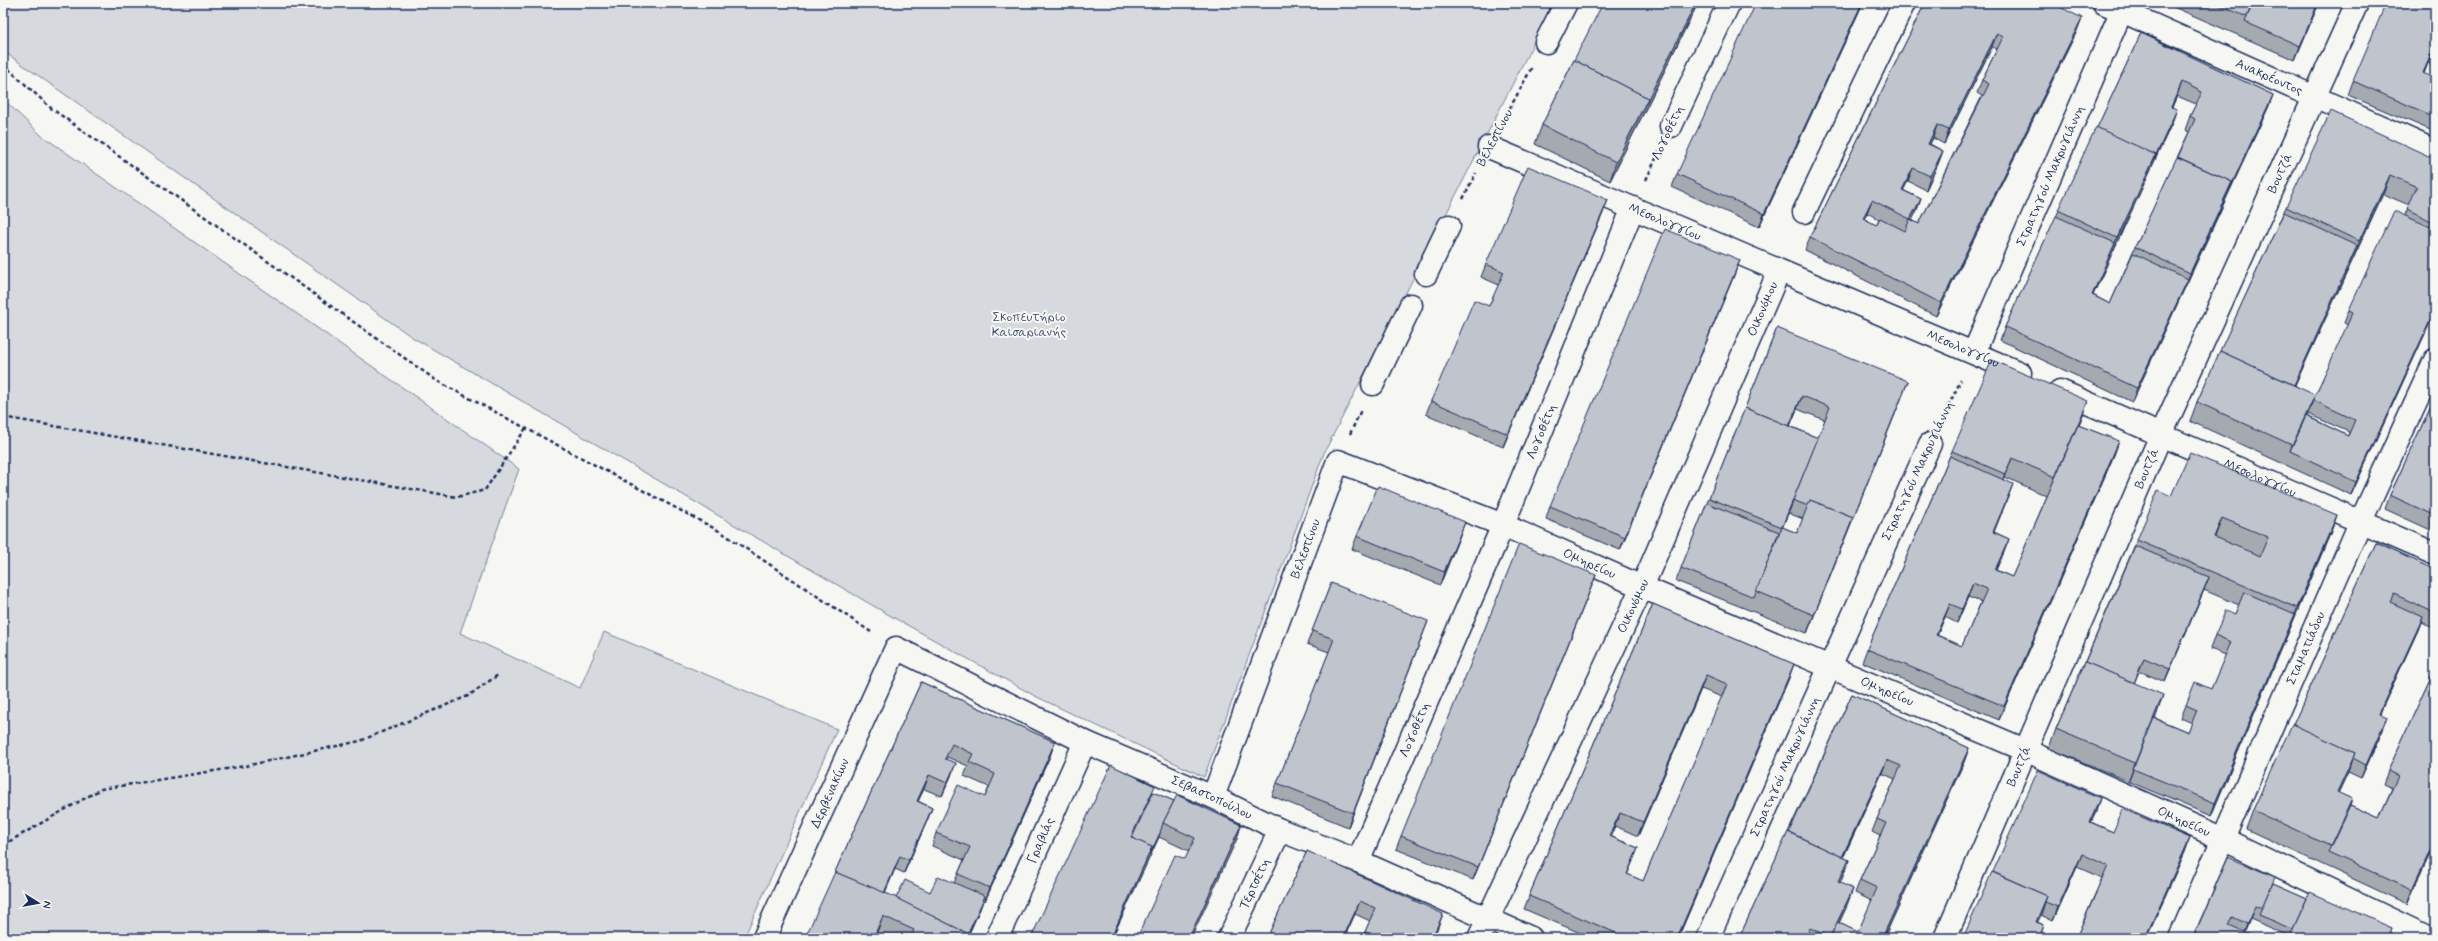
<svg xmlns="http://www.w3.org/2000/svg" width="2438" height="941" font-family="Mynerve,sans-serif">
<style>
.green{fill:#d6d9dd;stroke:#78849e}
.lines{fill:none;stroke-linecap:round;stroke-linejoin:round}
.street-casing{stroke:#1b2f5e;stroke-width:25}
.path{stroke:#1b2f5e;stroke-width:2.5;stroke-dasharray:4 3;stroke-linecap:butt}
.street{stroke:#f6f6f2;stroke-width:22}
.wall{fill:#a5a9b0;stroke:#1b2f5e;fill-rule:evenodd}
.shaded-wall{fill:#868990;stroke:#1b2f5e}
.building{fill:#c0c4cd;stroke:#1b2f5e;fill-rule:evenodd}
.labels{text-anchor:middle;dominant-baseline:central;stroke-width:4;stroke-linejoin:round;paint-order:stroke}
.street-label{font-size:13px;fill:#1b2f5e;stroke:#f6f6f2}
.park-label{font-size:13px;fill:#405177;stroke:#f6f6f2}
</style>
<rect width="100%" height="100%" fill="#f6f6f2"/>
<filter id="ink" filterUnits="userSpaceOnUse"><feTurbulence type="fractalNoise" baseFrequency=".025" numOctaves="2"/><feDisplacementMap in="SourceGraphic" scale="8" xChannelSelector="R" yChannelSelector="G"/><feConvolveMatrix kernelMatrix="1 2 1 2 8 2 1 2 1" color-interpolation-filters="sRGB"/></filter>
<g filter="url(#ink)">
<!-- green -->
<g class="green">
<path d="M3 3H1554L1324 453 1204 777 1035 696 889 615 412 337 3 51Z"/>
<path d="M3 99 41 135 519 469 460 633 580 688 604 632 837 729 744 938H3Z"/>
</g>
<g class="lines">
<!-- street casing -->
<g class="street-casing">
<g id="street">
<path id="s1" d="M2104 3 2435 151"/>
<path d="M1546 42 1566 3"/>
<path d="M1671 126 1729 3"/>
<path id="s2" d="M1489 147 2020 373"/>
<path d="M1804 212 1904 3"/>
<path d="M1426 274 1449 226"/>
<path id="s3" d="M1974 352 2125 3"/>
<path d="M1373 384 1411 305"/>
<path id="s4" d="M2060 391 2435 554"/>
<path id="s5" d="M1213 797 1338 461 1503 525 1642 587 2025 750 2223 839 2429 938"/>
<path id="s6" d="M1358 861 1503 525 1633 208"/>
<path id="s7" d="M764 938 896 648 1085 742 1213 797 1280 830 1358 861 1531 938"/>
<path id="s8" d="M997 938 1085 742"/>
<path id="s9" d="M1229 938 1280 830"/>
<path id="s10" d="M1479 938 1642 587 1779 271"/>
<path id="s11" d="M1708 938 1930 444"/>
<path id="s12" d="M1945 938 2161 435 2357 3"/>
<path id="s13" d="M2180 938 2360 523 2435 360"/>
</g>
</g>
<!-- path -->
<g class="path">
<path d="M3 64 52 109 437 381 721 532 871 632"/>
<path d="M1503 121 1532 67"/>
<path d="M1646 180 1659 152"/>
<path d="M1463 199 1476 173"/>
<path d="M3 417 457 497 485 490 526 428"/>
<path d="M1942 419 1961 380"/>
<path d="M1350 434 1361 410"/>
<path d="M3 845 101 789 245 766 360 741 468 696 498 675"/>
</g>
<!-- street -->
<use href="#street" class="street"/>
</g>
<!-- wall -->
<g class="wall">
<path d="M1698 3 1610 181 1535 144 1542 125 1574 60Z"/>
<path d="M1863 3 1759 227 1672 187 1677 174Z"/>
<path d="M1925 3 2077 31 1936 316 1805 250 1810 237ZM1992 47 1997 49 1982 80 1977 93 1982 96 1919 224 1912 220 1916 212 1921 199 1903 190 1908 181 1926 190 1938 164 1943 151 1930 144 1933 138 1944 144ZM1867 213 1879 219 1876 225 1864 219Z"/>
<path d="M2170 3H2319L2295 60 2169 5Z"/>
<path d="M2435 3V67L2428 63 2424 74 2435 79V132L2348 95 2353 81Z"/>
<path d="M2141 33 2273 95 2268 108 2132 402 2000 340 2005 327ZM2177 96 2196 104 2190 116 2185 130 2189 132 2135 247 2110 304 2093 295 2172 123V107Z"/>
<path d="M2435 159V312L2351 495 2190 421 2197 402 2286 207ZM2383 194 2409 205 2405 215 2349 310 2344 323 2348 325 2313 400 2295 385ZM2308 414 2349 432 2348 436 2307 416Z"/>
<path d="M1603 213 1503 447 1426 414 1431 401 1489 306 1499 285 1481 277 1486 264Z"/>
<path d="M1735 273 1620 550 1546 519 1550 506Z"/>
<path d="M1777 328 1903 394 1807 633 1676 581 1709 498ZM1797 409 1825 420 1818 438 1790 426ZM1792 504 1788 513 1803 519 1797 533 1782 527Z"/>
<path d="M2435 397V532L2385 509 2390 495Z"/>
<path d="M2081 420 2078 425 2119 441 2114 455 1999 720 1862 662 1867 649 1952 451ZM2005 477 2047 496 2012 577 1996 570 2004 552 2009 539 1994 532 2008 497 2004 480ZM1968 597 1981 602 1962 646 1937 635 1945 617 1957 623Z"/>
<path d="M2171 496 2337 515 2330 534 2211 816 2049 748 2056 729 2137 540ZM2204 590 2239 605 2235 614 2215 635 2210 649 2226 655 2211 689 2186 705 2181 718 2192 723 2188 732 2155 718 2134 683 2139 671 2165 682Z"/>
<path d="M1460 535 1440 585 1352 549 1357 536Z"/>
<path d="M2376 543 2435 570V635L2433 634 2435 629 2421 622 2418 630 2380 713 2383 730 2361 778 2348 772 2338 793 2352 799 2350 805 2379 818 2392 788 2383 784 2388 771 2435 668V843L2407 904 2246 829 2253 810 2293 725Z"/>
<path d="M1596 575 1473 880 1396 849 1401 836Z"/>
<path d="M1331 583 1423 634 1348 827 1272 796 1329 652 1307 644Z"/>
<path d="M1653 604 1789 678 1678 938H1592L1524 909 1529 896ZM1701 689 1722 697 1643 881 1627 874 1638 848 1610 836 1615 826 1638 836Z"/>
<path d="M921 682 1055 742 1050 756 985 901 983 900 980 909 967 938H883L876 935 835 872ZM947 757 968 766 964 776 989 787 985 797 936 833 932 846 964 860 954 883 930 892 896 898 885 893 895 869 904 873 927 821 932 808 918 801 924 789 942 796 951 776 946 759Z"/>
<path d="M1852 694 1969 748 1964 762 1884 938H1739ZM1882 773 1895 779 1877 819 1872 832 1880 836 1860 880 1855 893 1872 901 1858 932 1839 923 1846 908 1840 883 1849 860 1843 857Z"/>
<path d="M1153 792 1174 801 1241 825 1237 839 1189 851 1159 837 1112 938H1031Z"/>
<path d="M2096 812 2091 822 2113 832 2190 838 2185 852 2146 938H2076L2102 878 2077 867 2053 921 2041 915 2037 922 2044 925 2040 938H1963Z"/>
<path d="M1307 851 1438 927 1433 938H1362L1370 921 1355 914 1344 938H1267Z"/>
<path d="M2273 883 2307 898 2392 928 2388 938H2289L2290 936 2250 919 2244 932 2193 938Z"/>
</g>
<!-- shaded-wall -->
<g class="shaded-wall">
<path d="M1696 3H1698L1610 181 1616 162Z"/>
<path d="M1862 3H1863L1759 227 1764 214Z"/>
<path d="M2318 3H2319L2295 60 2300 46Z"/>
<path d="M2082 18 2077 31 1936 316 1941 303Z"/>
<path d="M1997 33 1992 47 1944 144 1949 130Z"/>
<path d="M2433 50 2428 63 2418 87 2423 73Z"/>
<path d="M2182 82 2177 96 2166 120 2171 107Z"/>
<path d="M2273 95 2268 108 2132 402 2137 388Z"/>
<path d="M2177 109 2172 123 2087 308 2092 295 2117 238Z"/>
<path d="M1937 125 1933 138 1923 157 1928 144Z"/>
<path d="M1943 151 1938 164 1926 190 1930 176Z"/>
<path d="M1913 168 1908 181 1897 203 1902 190Z"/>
<path d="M2390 175 2383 194 2286 404 2291 390Z"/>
<path d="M1921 199 1916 212 1906 233 1910 219Z"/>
<path d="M1608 200 1603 213 1503 447 1508 434Z"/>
<path d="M1872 200 1867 213 1858 231 1863 218Z"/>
<path d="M1740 260 1735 273 1620 550 1625 537Z"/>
<path d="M2435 310V312L2351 495 2356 482Z"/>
<path d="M1908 381 1903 394 1807 633 1814 615Z"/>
<path d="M2315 395 2308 414 2291 451H2290L2292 445Z"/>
<path d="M1802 396 1797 409 1782 445 1787 432Z"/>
<path d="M2088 401 2081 420 2048 496 2055 477Z"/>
<path d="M2119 441 2114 455 1999 720 2004 706Z"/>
<path d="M1811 457 1775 546 1782 527Z"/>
<path d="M2012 458 2005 477 1998 493 2005 474Z"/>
<path d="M2013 484 2008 497 1988 545 1993 532Z"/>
<path d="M2337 515 2330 534 2211 816 2215 803Z"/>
<path d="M2222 518 2215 537 2207 556 2214 537Z"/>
<path d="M1465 522 1460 535 1440 585 1444 572Z"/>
<path d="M2009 539 2004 552 1990 583 1995 570Z"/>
<path d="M1596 575 1591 588 1473 880 1478 867Z"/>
<path d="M2209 577 2204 590 2165 682 2170 669Z"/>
<path d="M1973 583 1968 597 1957 623 1962 609Z"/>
<path d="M1950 604 1945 617 1932 648 1936 635Z"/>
<path d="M2423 617 2418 630 2374 726 2379 713Z"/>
<path d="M1428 621 1423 634 1348 827 1353 813Z"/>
<path d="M2144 658 2139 671 2127 702 2131 689Z"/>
<path d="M1794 664 1789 678 1678 938H1677Z"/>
<path d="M1706 675 1701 689 1638 836 1643 822Z"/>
<path d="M2163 695 2157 714 2134 769H2133L2128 782 2135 763Z"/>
<path d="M2387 717 2383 730 2361 778 2366 765Z"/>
<path d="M1055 742 1050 756 985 901 990 888Z"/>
<path d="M1969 748 1964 762 1884 938H1882Z"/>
<path d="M2355 753 2348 772 2330 811 2337 792Z"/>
<path d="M1887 760 1882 773 1835 876 1840 863Z"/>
<path d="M956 763 951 776 942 796 947 783Z"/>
<path d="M929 775 924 789 912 814 917 801Z"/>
<path d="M2100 798 2096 812 2085 835 2090 822Z"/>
<path d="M932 808 927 821 904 873 909 860Z"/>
<path d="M1620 813 1615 826 1605 849 1609 836Z"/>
<path d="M1241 825 1237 839 1191 938H1189Z"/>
<path d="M1160 833 1159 837 1112 938H1111L1152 847Z"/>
<path d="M2190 838 2185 852 2146 938H2145Z"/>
<path d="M2435 840V843L2407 904 2412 890Z"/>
<path d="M1638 848 1633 861 1622 887 1627 874Z"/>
<path d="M2082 854 2077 867 2053 921 2058 907Z"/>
<path d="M900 856 895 869 876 912 881 899Z"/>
<path d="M1849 860 1842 879 1831 901 1838 882Z"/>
<path d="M1853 889 1846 908 1832 938H1830Z"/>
<path d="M985 896 980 909 967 938H966Z"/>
<path d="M2047 896 2041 915 2030 938 2036 922Z"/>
<path d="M1360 901 1355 914 1344 938H1343Z"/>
<path d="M2255 906 2250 919 2243 937 2247 924Z"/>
<path d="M1443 914 1438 927 1433 938H1432Z"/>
<path d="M883 916 876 935 874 938H873Z"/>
</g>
<!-- building -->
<g class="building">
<path d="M1603 3H1696L1646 103 1648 98 1574 60Z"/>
<path d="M1756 3H1862L1764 214 1677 174Z"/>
<path d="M1925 3H2052L2082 18 1941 303 1810 237ZM1997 33 2003 37 1982 80 1989 84 1919 224 1910 219 1905 231 1880 218 1876 225 1863 218 1872 200 1910 219 1921 199 1902 190 1913 168 1930 176 1943 151 1928 144 1937 125 1949 130Z"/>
<path d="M2215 3H2252L2247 17Z"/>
<path d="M2253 3H2318L2300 46 2245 22Z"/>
<path d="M2386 3H2435V51L2433 50 2423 73 2435 79V117L2353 81Z"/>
<path d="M2141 33 2273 95 2230 188 2232 182 2178 157 2195 119 2190 116 2202 92 2182 82 2171 107 2177 109 2154 160 2156 155 2097 128Z"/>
<path d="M1574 60 1648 98 1616 162 1542 125Z"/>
<path d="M2331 111 2435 159V223L2407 209 2417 187 2390 175 2359 241 2286 207Z"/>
<path d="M2096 127 2156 155 2117 238 2058 210Z"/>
<path d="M2177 157 2232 182 2190 273 2135 247Z"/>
<path d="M1528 166 1608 200 1508 434 1431 401 1474 300 1489 306 1504 272 1486 264Z"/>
<path d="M2394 211 2435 229V310L2356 482 2290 451 2306 416 2348 436 2355 420 2313 400 2353 312 2349 310Z"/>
<path d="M2284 212 2357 246 2294 385 2220 351Z"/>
<path d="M2056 216 2115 243 2092 295 2110 304 2133 253 2188 279 2137 388 2005 327Z"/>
<path d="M1665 229 1740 260 1625 537 1550 506Z"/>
<path d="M1777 328 1908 381 1851 523 1853 517 1810 500 1808 506 1793 500 1830 407 1802 396 1789 426 1745 408Z"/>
<path d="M2220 351 2315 395 2292 445 2197 402Z"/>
<path d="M1992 360 2088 401 2055 477 2012 458 2005 474 1952 451Z"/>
<path d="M2435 397V516L2390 495Z"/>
<path d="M1745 408 1818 438 1782 527 1797 533 1810 500 1853 517 1814 615 1756 591 1782 527 1709 498Z"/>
<path d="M2078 425 2119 441 2004 706 1867 649 1950 456 2013 484 1993 532 2009 539 1995 570 2012 577ZM1973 583 1987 589 1962 646 1936 635 1950 604 1962 609Z"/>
<path d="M2190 453 2337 515 2297 608 2137 540 2158 490 2171 496ZM2222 518 2268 537 2260 556 2214 537Z"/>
<path d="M1378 486 1465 522 1444 572 1357 536Z"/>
<path d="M1707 503 1779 532 1754 597 1681 568Z"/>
<path d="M2376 543 2435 570V613L2394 594 2390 602 2423 617 2379 713 2387 717 2366 765 2353 758 2355 753 2293 725Z"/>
<path d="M1519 544 1596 575 1478 867 1401 836Z"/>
<path d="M2135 546 2209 577 2170 669 2144 658 2134 683 2085 662Z"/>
<path d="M1331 583 1428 621 1353 813 1277 783 1334 639 1312 631Z"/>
<path d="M2244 592 2295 614 2215 803 2133 769 2154 718 2188 732 2197 710 2186 705 2195 682 2211 689 2231 642 2215 635 2226 610 2235 614Z"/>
<path d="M1653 604 1794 664 1677 938H1628L1529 896ZM1706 675 1727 684 1643 881 1627 874 1638 848 1609 836 1620 813 1643 822Z"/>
<path d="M2085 662 2163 695 2135 763 2056 729Z"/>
<path d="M2435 668V840L2412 890 2328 852 2350 805 2379 818 2398 776 2388 771Z"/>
<path d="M921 682 1055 742 990 888 958 874 970 847 936 833 958 785 985 797 995 774 969 762 973 754 952 744 945 759 956 763 947 783 929 775 917 801 932 808 909 860 900 856 884 893 835 872Z"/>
<path d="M1852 694 1969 748 1882 938H1830L1837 922 1858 932 1877 888 1860 880 1886 823 1877 819 1901 766 1887 760 1842 857 1789 832Z"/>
<path d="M2292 724 2355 753 2337 792 2352 799 2330 846 2253 810Z"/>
<path d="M1111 765 1155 786 1131 837 1152 847 1111 938H1031Z"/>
<path d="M2038 770 2100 798 2090 822 2113 832 2123 809 2190 838 2145 938H2076L2108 866 2082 854 2058 907 2045 902 2047 896 1993 872Z"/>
<path d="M1153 792 1174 801 1163 823 1160 833 1150 854 1152 847 1132 838Z"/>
<path d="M1177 795 1241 825 1189 938H1137L1175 855 1185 859 1195 838 1163 823Z"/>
<path d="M1788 832 1849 860 1838 882 1853 889 1830 937 1810 928 1806 938H1739Z"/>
<path d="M1307 851 1443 914 1432 938H1371L1372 935 1365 932 1375 908 1360 901 1343 938H1267Z"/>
<path d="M2228 857 2275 877 2262 909 2255 906 2247 924 2233 917 2229 926 2255 937V938H2193Z"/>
<path d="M835 872 895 897 967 933 965 938H910L914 930 883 916 873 938H805Z"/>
<path d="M1992 872 2047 896 2036 922 2044 925 2039 938H1963Z"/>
<path d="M938 876 985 896 966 938 967 933 896 898 905 880 930 892Z"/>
<path d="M2273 883 2307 898 2293 929 2259 915Z"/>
<path d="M2310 892 2392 928 2388 938H2289Z"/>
</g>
</g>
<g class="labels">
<!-- street labels -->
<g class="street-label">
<text stroke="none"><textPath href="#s1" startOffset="181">Ανακρέοντος</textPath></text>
<text transform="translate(1668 133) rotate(-65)">Λογοθέτη</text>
<text transform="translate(1495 138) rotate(-62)">Βελεστίνου</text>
<text stroke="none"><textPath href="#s12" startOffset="835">Βουτζά</textPath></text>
<text stroke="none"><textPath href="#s3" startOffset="192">Στρατηγού Μακρυγιάννη</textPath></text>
<text stroke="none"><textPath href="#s2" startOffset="191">Μεσολογγίου</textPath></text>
<text stroke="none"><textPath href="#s10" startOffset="690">Οικονόμου</textPath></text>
<text stroke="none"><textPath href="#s2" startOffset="515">Μεσολογγίου</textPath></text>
<text stroke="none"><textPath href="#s6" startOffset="467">Λογοθέτη</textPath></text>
<text stroke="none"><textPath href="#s12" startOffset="511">Βουτζά</textPath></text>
<text transform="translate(1918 471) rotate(-65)">Στρατηγού Μακρυγιάννη</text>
<text stroke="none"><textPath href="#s4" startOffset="218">Μεσολογγίου</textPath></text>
<text stroke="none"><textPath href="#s5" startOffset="265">Βελεστίνου</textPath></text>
<text stroke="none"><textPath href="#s5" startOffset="630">Ομηρείου</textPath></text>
<text stroke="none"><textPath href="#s10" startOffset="366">Οικονόμου</textPath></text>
<text stroke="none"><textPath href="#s13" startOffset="316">Σταματιάδου</textPath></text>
<text stroke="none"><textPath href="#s5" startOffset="954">Ομηρείου</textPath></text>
<text stroke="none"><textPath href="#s6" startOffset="143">Λογοθέτη</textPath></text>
<text stroke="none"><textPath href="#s11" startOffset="188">Στρατηγού Μακρυγιάννη</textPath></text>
<text stroke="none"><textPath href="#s12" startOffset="187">Βουτζά</textPath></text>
<text stroke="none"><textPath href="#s7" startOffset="159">Δερβενακίων</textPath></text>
<text stroke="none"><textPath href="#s7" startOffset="668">Σεβαστοπούλου</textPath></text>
<text stroke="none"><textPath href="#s5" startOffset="1278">Ομηρείου</textPath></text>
<text stroke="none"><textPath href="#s8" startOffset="107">Γραβιάς</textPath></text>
<text stroke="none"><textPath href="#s9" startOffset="60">Τερτσέτη</textPath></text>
</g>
<!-- park labels -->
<g class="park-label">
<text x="1029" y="317">Σκοπευτήριο<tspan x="1029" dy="15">Καισαριανής</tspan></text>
</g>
</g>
<!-- margin -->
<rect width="2438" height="941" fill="none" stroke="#f6f6f2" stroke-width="16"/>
<rect x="8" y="8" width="2422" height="925" fill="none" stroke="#1b2f5e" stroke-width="1.5" filter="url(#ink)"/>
<!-- north arrow -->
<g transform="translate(38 903) rotate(101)" stroke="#f6f6f2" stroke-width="3" paint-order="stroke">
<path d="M0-3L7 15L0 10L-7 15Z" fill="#1b2f5e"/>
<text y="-6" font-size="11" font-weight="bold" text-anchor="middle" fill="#1b2f5e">N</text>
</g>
</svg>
